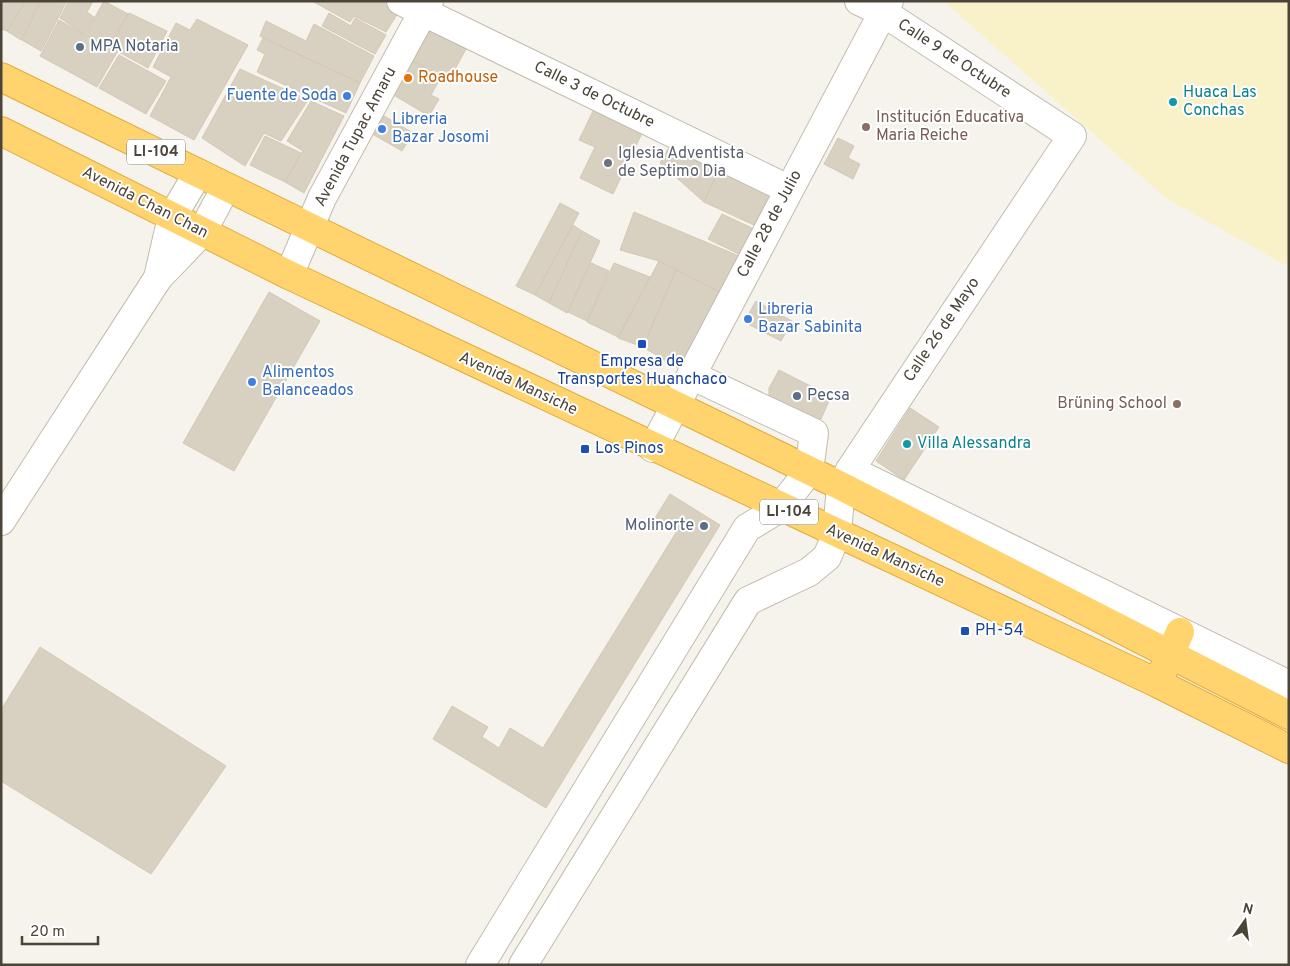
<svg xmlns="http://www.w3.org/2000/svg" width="1290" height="966" font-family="Overpass,sans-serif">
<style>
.sand{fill:#f9f1c8}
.building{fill:#d8d0c1;stroke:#d3c8b3}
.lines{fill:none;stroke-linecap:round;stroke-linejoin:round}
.minor-casing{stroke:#c2bcae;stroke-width:30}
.highway-casing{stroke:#e2aa3a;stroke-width:30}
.minor{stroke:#fff;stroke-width:28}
.highway{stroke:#ffd46e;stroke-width:28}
.service-dot{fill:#5c6f8a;stroke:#fff;stroke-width:2}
.food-dot{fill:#e8710a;stroke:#fff;stroke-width:2}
.shop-dot{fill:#3f7fe0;stroke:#fff;stroke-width:2}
.culture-dot{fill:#0f9aa8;stroke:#fff;stroke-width:2}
.education-dot{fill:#8d6e63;stroke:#fff;stroke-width:2}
.worship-dot{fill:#6b7280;stroke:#fff;stroke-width:2}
.transit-dot{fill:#1a4fb4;stroke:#fff;stroke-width:2}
.labels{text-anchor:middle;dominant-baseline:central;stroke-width:4;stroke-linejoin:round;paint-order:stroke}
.shield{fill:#fff;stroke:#817c74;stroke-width:1}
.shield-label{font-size:15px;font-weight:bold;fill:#4b4439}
.service-label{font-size:16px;fill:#4e5e75;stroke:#fff;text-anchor:start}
.street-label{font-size:16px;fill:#4b4439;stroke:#fff}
.food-label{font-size:16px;fill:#c56008;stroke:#fff;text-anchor:start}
.culture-label{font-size:16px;fill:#0d838f;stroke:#fff;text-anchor:start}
.shop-label{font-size:16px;fill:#366cbe;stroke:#fff;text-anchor:start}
.education-label{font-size:16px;fill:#785e54;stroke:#fff;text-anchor:start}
.worship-label{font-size:16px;fill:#5b616d;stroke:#fff;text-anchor:start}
.transit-label{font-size:16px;fill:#164399;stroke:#fff;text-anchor:start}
</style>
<rect width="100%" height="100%" fill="#f6f3ec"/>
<!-- sand -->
<path class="sand" d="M950 1H1289V267L1167 199 947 4Z"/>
<!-- building -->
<g class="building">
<path d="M40 1 21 40 7 31 25 1Z"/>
<path d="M41 1H67L41 51 22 40Z"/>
<path d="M69 1H93L87 12 94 17 84 34 60 18Z"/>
<path d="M104 1 128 14 110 44 119 49 97 87 40 56 59 20 85 35Z"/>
<path d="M312 1H396L403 5 386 32 354 16 350 22Z"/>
<path d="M1 2H25L7 31 1 29Z"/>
<path d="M129 13 167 31 148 68 119 52 121 49 112 43Z"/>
<path d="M329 13 351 26 355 18 386 35 375 54 322 26Z"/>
<path d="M197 19 248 45 194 140 150 116 171 77 153 67 176 23 190 30Z"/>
<path d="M266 21 306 41 314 24 374 56 360 83 260 36Z"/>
<path d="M429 29 466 49 448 82 411 60Z"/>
<path d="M263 38 360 83 346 113 257 72 265 54 257 50Z"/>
<path d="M119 55 166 81 146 114 99 88Z"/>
<path d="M411 60 441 77 431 95 439 99 429 116 392 94Z"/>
<path d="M240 69 308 100 281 141 264 133 245 166 202 138Z"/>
<path d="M311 101 344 116 304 193 285 182 303 151 287 141Z"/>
<path d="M595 107 644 129 613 194 580 178 595 147 579 140Z"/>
<path d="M384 116 413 133 402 151 374 135Z"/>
<path d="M265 136 301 153 285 182 250 165Z"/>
<path d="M675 137 723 161 704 202 660 163Z"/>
<path d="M838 138 854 146 848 158 860 164 853 179 824 164Z"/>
<path d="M723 161 773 187 754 225 704 202Z"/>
<path d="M560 203 579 213 535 295 516 286Z"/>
<path d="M634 212 739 256 722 293 659 261 620 250Z"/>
<path d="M722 214 754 229 743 256 708 239Z"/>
<path d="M573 225 582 231 549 303 535 295Z"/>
<path d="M582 231 600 241 567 313 549 303Z"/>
<path d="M659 261 676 270 643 347 618 338Z"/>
<path d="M591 263 609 271 587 321 568 312Z"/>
<path d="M614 263 650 277 618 337 587 322Z"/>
<path d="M676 270 722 293 683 371 643 347Z"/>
<path d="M269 292 320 321 234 471 183 443Z"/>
<path d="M756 301 792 321 781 341 744 322Z"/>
<path d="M779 370 828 395 829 401 821 419 813 420 769 395V388Z"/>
<path d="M910 408 939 427 904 480 876 461Z"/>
<path d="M670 494 720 525 546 808 433 739 452 706 488 727 482 737 499 748 510 728 543 748 677 531 655 518Z"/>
<path d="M40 647 226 766 151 874 1 781V710Z"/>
</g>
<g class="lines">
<!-- minor casing -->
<g class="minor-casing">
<g id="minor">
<path d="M401 1 788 189"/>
<path d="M198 173 172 217 158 278 202 232 226 187"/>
<path d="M289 275 322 198 429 1"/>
<path d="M653 448 889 1"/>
<path d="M850 470 1289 685"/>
<path d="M1 521 158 278"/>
<path d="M480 965 747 528 780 508 809 471 814 433 691 375"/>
<path d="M523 965 748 601 809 572 827 557 837 533 841 486 850 470 1072 136 884 13 859 1"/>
</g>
</g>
<!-- highway casing -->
<g class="highway-casing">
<g id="highway">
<path d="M1 77 841 486 1289 715"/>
<path d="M1 131 289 275 1157 683 1289 749"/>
<path d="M1162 673 1180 632"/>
</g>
</g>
<!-- minor -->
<use href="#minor" class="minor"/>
<!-- highway -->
<use href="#highway" class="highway"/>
</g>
<!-- markers -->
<g class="service-dot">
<circle cx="80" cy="47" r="5"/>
<circle cx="797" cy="396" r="5"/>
<circle cx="704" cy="526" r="5"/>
</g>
<circle class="food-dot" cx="408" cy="78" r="5"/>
<g class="shop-dot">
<circle cx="347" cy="96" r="5"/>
<circle cx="382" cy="129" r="5"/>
<circle cx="748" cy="319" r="5"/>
<circle cx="252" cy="382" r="5"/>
</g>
<g class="culture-dot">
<circle cx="1173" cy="102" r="5"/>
<circle cx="907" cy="444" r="5"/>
</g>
<g class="education-dot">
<circle cx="866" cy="127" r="5"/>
<circle cx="1177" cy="404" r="5"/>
</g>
<circle class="worship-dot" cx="608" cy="163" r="5"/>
<g class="transit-dot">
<rect x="637" y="339" width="10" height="10" rx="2.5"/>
<rect x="580" y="444" width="10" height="10" rx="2.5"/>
<rect x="960" y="626" width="10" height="10" rx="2.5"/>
</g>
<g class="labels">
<!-- shield labels -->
<g class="shield">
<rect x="127" y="139.5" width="58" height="25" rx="4"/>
<rect x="760" y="499.5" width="58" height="25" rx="4"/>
</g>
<g class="shield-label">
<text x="156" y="152">LI-104</text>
<text x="789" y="512">LI-104</text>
</g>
<!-- service labels -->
<g class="service-label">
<text x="90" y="47">MPA Notaria</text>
<text x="807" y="396">Pecsa</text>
<text x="694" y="526" text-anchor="end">Molinorte</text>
</g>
<!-- street labels -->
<g class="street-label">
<text transform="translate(954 59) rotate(33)">Calle 9 de Octubre</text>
<text transform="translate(594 95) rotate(26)">Calle 3 de Octubre</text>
<text transform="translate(356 137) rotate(-62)">Avenida Tupac Amaru</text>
<text transform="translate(145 203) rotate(27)">Avenida Chan Chan</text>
<text transform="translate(770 224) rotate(-62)">Calle 28 de Julio</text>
<text transform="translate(942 330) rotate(-56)">Calle 26 de Mayo</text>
<text transform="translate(518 384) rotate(25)">Avenida Mansiche</text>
<text transform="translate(885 556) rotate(25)">Avenida Mansiche</text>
</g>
<!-- food labels -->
<g class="food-label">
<text x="418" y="78">Roadhouse</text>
</g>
<!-- culture labels -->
<g class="culture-label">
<text x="1183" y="93">Huaca Las<tspan x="1183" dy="18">Conchas</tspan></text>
<text x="917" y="444">Villa Alessandra</text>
</g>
<!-- shop labels -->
<g class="shop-label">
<text x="337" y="96" text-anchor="end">Fuente de Soda</text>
<text x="392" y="120">Libreria<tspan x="392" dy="18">Bazar Josomi</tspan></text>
<text x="758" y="310">Libreria<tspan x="758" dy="18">Bazar Sabinita</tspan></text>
<text x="262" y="373">Alimentos<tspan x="262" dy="18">Balanceados</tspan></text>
</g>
<!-- education labels -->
<g class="education-label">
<text x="876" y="118">Institución Educativa<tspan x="876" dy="18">Maria Reiche</tspan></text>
<text x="1167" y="404" text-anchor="end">Brüning School</text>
</g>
<!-- worship labels -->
<g class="worship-label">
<text x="618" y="154">Iglesia Adventista<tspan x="618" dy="18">de Septimo Dia</tspan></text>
</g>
<!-- transit labels -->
<g class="transit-label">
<text x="642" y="362" text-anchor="middle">Empresa de<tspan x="642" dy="18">Transportes Huanchaco</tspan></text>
<text x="595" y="449">Los Pinos</text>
<text x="975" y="631">PH-54</text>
</g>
</g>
<!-- border -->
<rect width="1290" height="966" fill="none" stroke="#4b4439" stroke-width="5"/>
<!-- north arrow -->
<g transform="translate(1245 921) rotate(14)" stroke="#ffffff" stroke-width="4" paint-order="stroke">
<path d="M0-4L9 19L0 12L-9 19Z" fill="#4b4439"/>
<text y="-8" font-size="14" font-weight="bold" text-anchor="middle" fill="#4b4439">N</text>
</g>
<!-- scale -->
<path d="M22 936v8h76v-8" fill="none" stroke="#4b4439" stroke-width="2.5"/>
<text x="30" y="936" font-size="15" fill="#4b4439" stroke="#ffffff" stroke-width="4" paint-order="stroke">20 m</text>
</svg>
